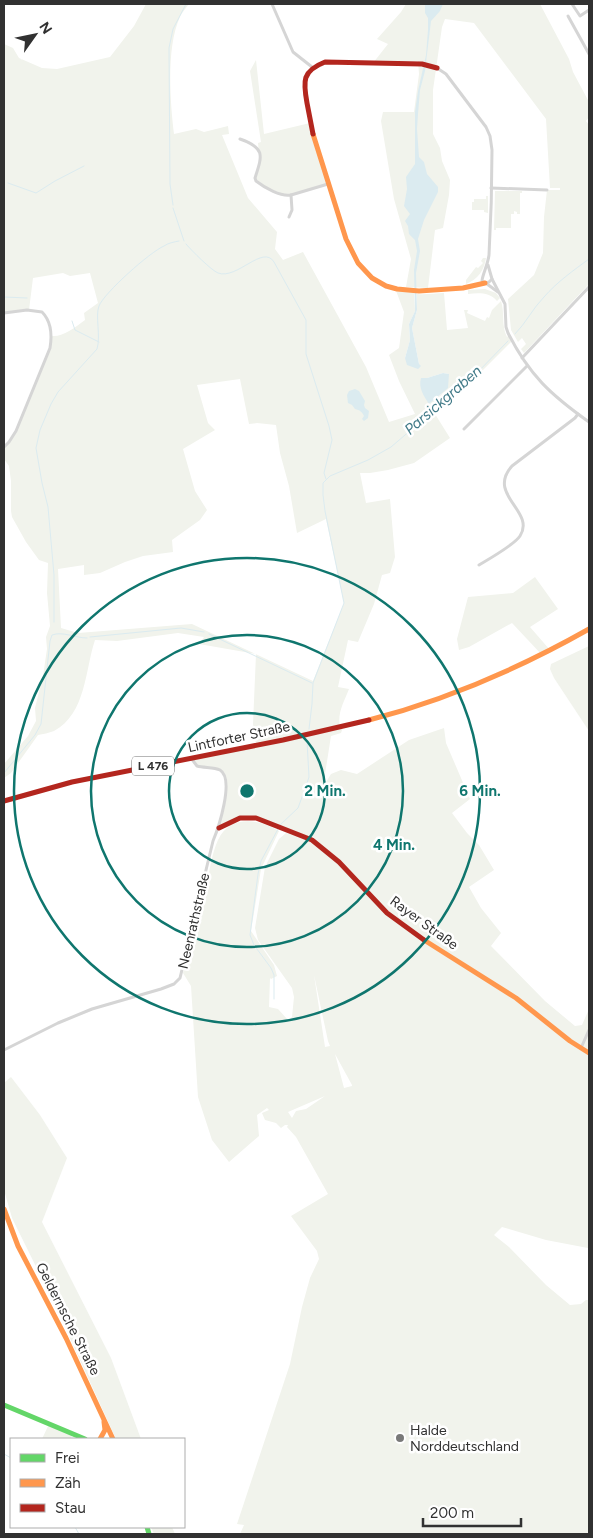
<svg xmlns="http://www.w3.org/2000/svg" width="593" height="1538" font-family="Figtree,sans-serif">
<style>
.green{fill:#f1f3ec;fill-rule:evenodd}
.water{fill:#dbebf0}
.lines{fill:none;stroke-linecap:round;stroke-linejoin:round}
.stream{stroke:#dbebf0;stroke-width:1}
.street{stroke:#d5d5d5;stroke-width:3}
.fast{stroke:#63d668;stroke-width:5}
.slow{stroke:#ff974d;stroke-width:5}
.jam{stroke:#b3261e;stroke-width:5}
.ring{fill:none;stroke:#0f766e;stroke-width:2.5}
.poi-dot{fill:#797979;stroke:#fff;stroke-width:2}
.labels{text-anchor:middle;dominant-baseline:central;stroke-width:5;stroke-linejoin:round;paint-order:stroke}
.shield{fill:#fff;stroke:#6f6f6f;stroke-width:1}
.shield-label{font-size:12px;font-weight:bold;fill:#313131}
.street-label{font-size:14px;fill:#313131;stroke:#fff}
.poi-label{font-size:14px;fill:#313131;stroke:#fff;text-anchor:start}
.water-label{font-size:15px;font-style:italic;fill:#417a88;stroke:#fff}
.centre{fill:#0f766e;stroke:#fff;stroke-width:2.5}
.ring-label{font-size:15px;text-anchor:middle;font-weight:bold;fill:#0f766e;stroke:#fff;stroke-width:5;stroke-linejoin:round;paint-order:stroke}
</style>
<rect width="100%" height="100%" fill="#fff"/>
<!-- green -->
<g class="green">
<path d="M146 4H189C186 8 182 12 180 17 166 47 170 101 174 134L196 129 204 132 228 126 229 134 222 135 248 198 277 232 275 249 283 260 303 252 366 367 389 422 415 414 399 381 389 355 399 348 404 312 395 288 414 292 415 311 409 324 410 340 405 358 419 364 412 328 417 310V294C426 295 435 293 444 293L447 330 468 328 464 310H468L467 313 485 321 487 317 489 318 492 310 501 301C505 313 501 325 507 337L509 335 512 341 446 407 435 414 450 438 414 463 388 470 370 473H360L366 503 390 499 395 557 390 573 382 575 374 604 358 642 348 640 338 687 349 689C344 702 337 713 340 727H343L341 733 331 736 323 787 331 774 341 770 357 774 409 740 444 728 446 743 470 799 452 813 467 833 479 845 494 870 469 887 481 908 501 933 491 946 545 1001 575 1026 582 1025 589 1009V1234L588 1248 546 1240 502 1227 494 1235 509 1247 546 1285 570 1305 581 1304 586 1300H589V1534H240L244 1525 237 1524 290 1364 302 1307 310 1278 319 1259 317 1251 291 1216 328 1194 296 1137 287 1127 288 1125H285L281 1128 276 1123 265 1120 262 1113 269 1110 267 1108 257 1115 259 1136 229 1162 212 1140 198 1097 191 986 183 973 205 882H207C210 869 212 853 218 840 230 814 260 819 279 831L261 869 251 931 274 965 277 976 271 979 270 978 269 1007 278 1009 288 1020 292 1017 294 997 292 988 258 940 255 928 265 867 279 839 286 833 307 839 275 826 247 817 219 828 226 793 224 775 219 770 197 766 191 758 256 745 253 724 256 654 199 644 204 637 178 633 117 641 95 640C85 670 86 714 54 731 49 733 43 734 38 735L11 773 4 778V764L28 736 36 721 35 708 43 676 47 649 46 637 50 626 47 593 48 563 39 560 26 542 12 517 11 511V481L9 466 4 459V447L13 437 50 348 52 336C63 337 76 327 85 320L84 313 98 303 90 273 70 276 63 273 33 278 29 310 4 313V44L13 48 19 58 42 68 57 69 110 57 134 26ZM443 373 449 374 441 394 429 404 427 378ZM240 379 249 424 257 423 276 425 280 453 289 486 297 533 326 519 344 603 313 681 192 624 78 633 61 628 58 569 84 565V575L100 573 125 562 143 556 173 552 172 540 200 520 207 510 195 491 183 449 215 430 208 423 197 385ZM314 975 328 1041 330 1046 325 1047ZM335 1054 352 1085V1086L344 1088ZM325 1096 306 1109 296 1111 292 1118 288 1112Z"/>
<path d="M406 4H540L569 59 573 72 589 102V117L586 121 589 125V284L524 353 521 349 526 344 522 338 518 342 511 330 508 299 534 275 543 253 544 217 547 190H560V188H550L546 119 474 23 445 19 442 27 433 90V134L440 148 442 161 450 180 449 195 443 228 435 230 428 288 406 287 411 259 394 199 381 121 383 112H414L419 74 418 61 373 63 388 44 377 39 401 12Z"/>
<path d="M256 60 264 134 310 123 328 184 286 196 267 188 255 178 260 163 258 143 261 142 250 71Z"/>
<path d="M495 191H522V193H520V214H517V212L514 211V214H511V228H496V230H494Z"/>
<path d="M486 196H488V213L484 212V210H472V202H474V199H486Z"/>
<path d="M483 258H486C484 271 478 279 466 284V280L476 267 478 268 483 263 481 261Z"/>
<path d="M485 289 496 293 500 298 497 301C489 292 479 293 468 294V290Z"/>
<path d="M535 577 558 609 530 627 550 650 542 655 512 623 469 647 459 650 457 639 468 597 513 593Z"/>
<path d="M589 646V731L554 678 550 669 551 664Z"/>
<path d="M11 1077 40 1115 67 1158 42 1222 111 1358 141 1439H116L53 1301 12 1218 4 1190V1083Z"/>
<path d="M49 1424 73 1435 70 1439H42Z"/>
<path d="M151 1527H172L175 1534H154Z"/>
</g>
<!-- water -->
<g class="water">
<path d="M425 4H443L440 11 431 21 425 71 420 90 418 114 417 129 419 157 424 162 427 174 438 187V192L424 220 418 239 420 251 416 273 417 310 412 328 419 364 421 366 418 369 407 365 405 358 410 340 409 324 415 311 414 270 417 251 415 240 409 234 408 226 405 221 410 214 404 206 407 189 406 177 415 164V112L418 91 426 55 428 30V18L425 13Z"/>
<path d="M443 373 449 374 448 388 429 404C424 396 418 388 421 378H427Z"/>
<path d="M355 389 359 391 365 401 364 405 365 408 369 411 368 418 364 421 362 419 364 416C362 412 360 410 355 409L352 405 348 403 347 395 349 391Z"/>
</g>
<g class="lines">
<!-- stream -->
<g class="stream">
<path d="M4 165V176"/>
<path d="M8 183 36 193 55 181 84 166"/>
<path d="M173 205 170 184 169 48 173 29 186 4"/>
<path d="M173 208 184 241"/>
<path d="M186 244C192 251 211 270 218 273 237 280 263 244 274 262L306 320V354L329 426 332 440 324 473 326 479"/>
<path d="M4 297 27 298"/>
<path d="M72 321 75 330 99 342"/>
<path d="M515 334C526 323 533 308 544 297 557 282 574 270 589 259"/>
<path d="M54 622V575L48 507 42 483 36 448 40 430 51 404 58 392 97 349C101 336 95 316 99 306 104 293 150 252 164 246 168 243 174 242 179 241"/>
<path d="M209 634 312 683"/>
<path d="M90 637 181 628 204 632"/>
<path d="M309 729 312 704 313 683 344 603 325 511 323 495V483L330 476 368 460 391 447 473 377 508 341"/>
<path d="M4 773 35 735 41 724 50 641 52 635C63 631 75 638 87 638"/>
<path d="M280 825 298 808 306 786 309 777 307 741"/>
<path d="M274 999V975L271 968 254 945 250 935 258 874 261 861 278 829"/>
<path d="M4 1454 11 1458"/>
<path d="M75 1527 79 1534"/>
</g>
<!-- street -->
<g class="street">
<path d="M272 4 293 52 312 67"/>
<path d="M572 4 580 16 589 10"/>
<path d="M568 16 589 54"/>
<path d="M437 68 446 74 486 127 490 136 492 150C492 185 491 220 489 255 488 264 482 276 482 281L486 283 489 282 492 279 488 265"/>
<path d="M240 139C266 148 262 156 255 178L256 181C265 188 281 197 291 195"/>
<path d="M491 188 547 190"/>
<path d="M289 217 292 210 291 195 328 184"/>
<path d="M492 279 505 304 506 327 508 333C529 375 551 395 589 422"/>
<path d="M487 284 498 292"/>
<path d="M4 313 27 310 42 312C52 322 52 336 50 348L16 431 9 442 4 447"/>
<path d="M522 358 589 287"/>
<path d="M464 429 527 366"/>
<path d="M479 565C489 559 514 545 520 536 536 511 486 495 512 466L575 418 578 414"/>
<path d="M581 1048 589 1030"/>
<path d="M4 1050 58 1023 92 1009 161 989 174 984 180 978 213 841C218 829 235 779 220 770 214 767 204 768 197 766L191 758"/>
</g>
<!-- fast -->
<g class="fast">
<path d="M4 1405 85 1439"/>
<path d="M147 1527 149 1534"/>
</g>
<!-- slow -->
<g class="slow">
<path d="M313 134 346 239 358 263 372 278 386 286 397 289 419 291 463 288 485 283"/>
<path d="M369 720C446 700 520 668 589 629"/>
<path d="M424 940 516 998 570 1041 589 1053"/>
<path d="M4 1209 18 1246 66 1338 113 1439"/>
<path d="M100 1439 105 1430 104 1422"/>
</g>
<!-- jam -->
<g class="jam">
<path d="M313 134C311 124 309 113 307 103 303 81 302 71 325 62L422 64 437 68"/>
<path d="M4 801 72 782 283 740 369 720"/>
<path d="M219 828 240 818H256L312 840 339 862 387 913 424 940"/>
</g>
</g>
<!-- distance rings -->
<g class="ring">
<circle cx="247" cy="791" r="78"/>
<circle cx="247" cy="791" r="156"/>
<circle cx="247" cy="791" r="233"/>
</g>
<!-- markers -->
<circle class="poi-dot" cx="400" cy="1438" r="5"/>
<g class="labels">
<!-- shield labels -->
<rect class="shield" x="132" y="756.5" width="42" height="19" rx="4"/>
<g class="shield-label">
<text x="153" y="766">L 476</text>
</g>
<!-- street labels -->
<g class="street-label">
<text transform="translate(239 737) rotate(-12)">Lintforter Straße</text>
<text transform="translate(194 921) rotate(-77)">Neenrathstraße</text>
<text transform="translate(424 923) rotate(36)">Rayer Straße</text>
<text transform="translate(68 1319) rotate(63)">Geldernsche Straße</text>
</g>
<!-- poi labels -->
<g class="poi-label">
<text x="410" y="1430">Halde<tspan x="410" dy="16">Norddeutschland</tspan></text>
</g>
<!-- water labels -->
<g class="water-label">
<text transform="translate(443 400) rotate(-41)">Parsickgraben</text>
</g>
</g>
<circle cx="247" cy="791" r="8" class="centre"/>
<g class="ring-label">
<text x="325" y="796">2 Min.</text>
<text x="480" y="796">6 Min.</text>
<text x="394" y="850">4 Min.</text>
</g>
<!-- border -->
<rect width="593" height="1538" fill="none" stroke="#313131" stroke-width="10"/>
<!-- legend -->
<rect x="10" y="1438" width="175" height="90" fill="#ffffff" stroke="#adadad"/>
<rect x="20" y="1454" width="25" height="8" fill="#63d668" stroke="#adadad"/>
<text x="55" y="1463" font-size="15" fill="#313131">Frei</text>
<rect x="20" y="1479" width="25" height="8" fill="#ff974d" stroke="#adadad"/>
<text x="55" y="1488" font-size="15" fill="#313131">Zäh</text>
<rect x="20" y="1504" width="25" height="8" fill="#b3261e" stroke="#adadad"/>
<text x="55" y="1513" font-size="15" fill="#313131">Stau</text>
<!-- north arrow -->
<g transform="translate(35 35) rotate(57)" stroke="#ffffff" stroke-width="4" paint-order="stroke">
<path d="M0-4L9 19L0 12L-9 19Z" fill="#313131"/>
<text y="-8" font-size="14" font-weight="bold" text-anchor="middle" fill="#313131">N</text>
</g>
<!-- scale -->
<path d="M423 1518v8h98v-8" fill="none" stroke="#313131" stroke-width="2.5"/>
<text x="430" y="1518" font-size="15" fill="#313131" stroke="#ffffff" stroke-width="4" paint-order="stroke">200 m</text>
</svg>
